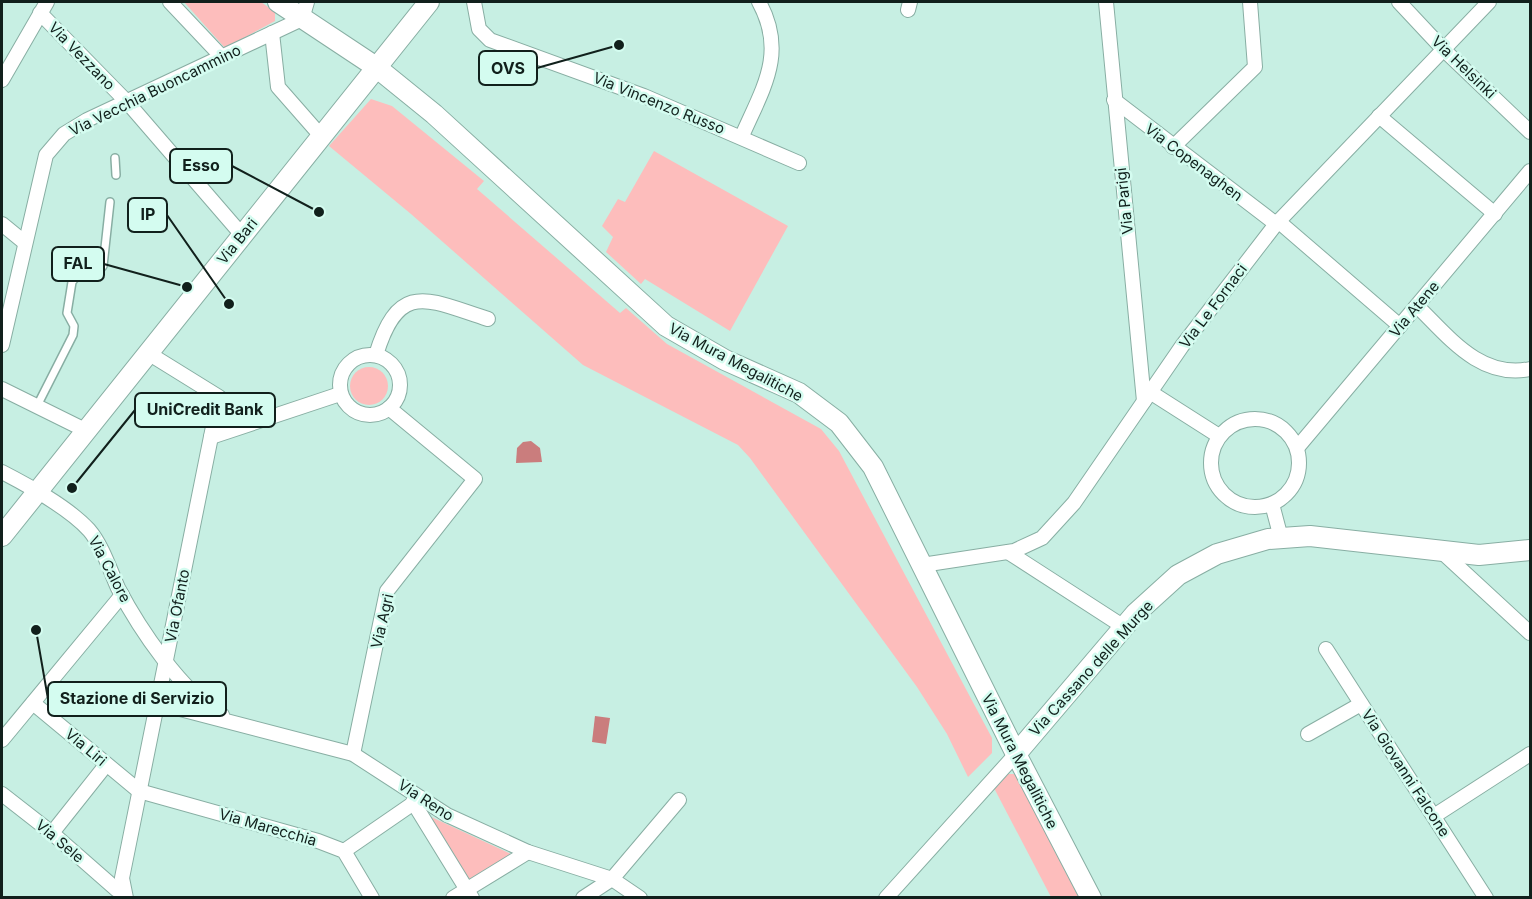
<svg xmlns="http://www.w3.org/2000/svg" width="1532" height="899" font-family="Inter,sans-serif">
<style>
.green{fill:#fdbdbc}
.water{fill:#ca7d7d}
.lines{fill:none;stroke-linecap:round;stroke-linejoin:round}
.lane-casing{stroke:#88aea3;stroke-width:10}
.street-casing{stroke:#88aea3;stroke-width:16}
.secondary-casing{stroke:#88aea3;stroke-width:22}
.lane{stroke:#fff;stroke-width:7}
.street{stroke:#fff;stroke-width:14}
.secondary{stroke:#fff;stroke-width:20}
.labels{text-anchor:middle;dominant-baseline:central;stroke-width:5;stroke-linejoin:round;paint-order:stroke}
.street-label{font-size:15px;fill:#11201c;stroke:#d4fcf0}
.leader{fill:none;stroke:#11201c;stroke-width:2}
.callout-dot{fill:#11201c;stroke:#d4fcf0;stroke-width:2}
.callout{fill:#d4fcf0;stroke:#11201c;stroke-width:2}
.callout-label{font-size:16px;text-anchor:middle;font-weight:bold;fill:#11201c}
</style>
<rect width="100%" height="100%" fill="#c7efe3"/>
<!-- green -->
<g class="green">
<path d="M184 2H261L275 12V21L225 48Z"/>
<path d="M371 99 392 106 484 181 477 189 620 313 626 308 667 344 821 429 839 451 992 738V753L968 777 947 734 917 687 750 458 738 445 583 365 411 214 329 146Z"/>
<path d="M654 151 788 226 730 331 645 279 641 284 606 252 613 237 602 226 618 199 625 202Z"/>
<circle cx="369" cy="386" r="19"/>
<path d="M1007 774H1014L1020 777 1081 897H1051L994 788Z"/>
<path d="M427 815 511 854 468 880Z"/>
</g>
<!-- water -->
<g class="water">
<path d="M531 441 540 448 542 462 516 463 517 448 523 442Z"/>
<path d="M595 716 610 718 606 744 592 742Z"/>
</g>
<g class="lines">
<!-- lane casing -->
<g class="lane-casing">
<g id="lane">
<path d="M115 158 116 175"/>
<path d="M37 406 73 335 74 326 67 313 72 282 76 277 99 271 103 266 110 202"/>
</g>
</g>
<!-- street casing -->
<g class="street-casing">
<g id="street">
<path d="M170 2 222 57"/>
<path d="M474 2 479 29 490 40 644 96 799 163"/>
<path d="M1106 2 1144 401"/>
<path d="M1399 2 1443 49 1530 132"/>
<path d="M908 10 910 2"/>
<path d="M40 13 128 103 242 235"/>
<path d="M272 33 278 87 321 136"/>
<path d="M2 80 47 2"/>
<path d="M1114 100 1276 224"/>
<path d="M1379 116 1495 214"/>
<path d="M742 136C763 88 787 53 759 2"/>
<path d="M1173 147 1255 67 1250 2"/>
<path d="M1278 221 1400 326"/>
<path d="M2 224 24 242"/>
<path d="M1417 306C1449 337 1480 379 1530 369"/>
<path d="M2 345 46 155 64 134 87 120 302 19 307 2"/>
<circle cx="370" cy="385" r="30"/>
<path d="M376 355C399 279 428 300 488 319"/>
<path d="M2 389 85 430"/>
<path d="M1150 392 1219 436"/>
<circle cx="1255" cy="463" r="44"/>
<path d="M211 437 340 394"/>
<path d="M1297 448 1530 171"/>
<path d="M2 472C29 486 68 507 89 530 102 545 110 570 118 588 139 628 182 693 222 715"/>
<path d="M1272 504 1281 538"/>
<path d="M1441 551 1530 633"/>
<path d="M1008 552 1124 627"/>
<path d="M922 565 1014 551 1042 538 1074 503 1182 346 1276 224 1489 2"/>
<path d="M1326 649 1486 898"/>
<path d="M33 703 139 791 318 841 344 851 372 898"/>
<path d="M157 703 353 754 447 815 528 852 612 879 640 898"/>
<path d="M1308 734 1361 704"/>
<path d="M2 740 122 595"/>
<path d="M353 754 387 591 475 479 389 408"/>
<path d="M2 794 52 833 117 890"/>
<path d="M413 802 472 898"/>
<path d="M1434 816 1530 754"/>
<path d="M52 833 106 765"/>
<path d="M344 851 421 798"/>
<path d="M126 898 122 878 219 397 148 353"/>
<path d="M453 898 528 852"/>
<path d="M583 898 612 879 679 800"/>
<path d="M886 898 1016 754"/>
</g>
</g>
<!-- secondary casing -->
<g class="secondary-casing">
<g id="secondary">
<path d="M278 2 376 67 434 114 666 326 725 360 799 393 839 423 873 467 1016 754 1091 898"/>
<path d="M2 536 429 2"/>
<path d="M1016 754 1135 614 1178 575 1217 554 1268 539 1310 536 1479 555 1530 550"/>
</g>
</g>
<!-- lane -->
<use href="#lane" class="lane"/>
<!-- street -->
<use href="#street" class="street"/>
<!-- secondary -->
<use href="#secondary" class="secondary"/>
</g>
<g class="labels">
<!-- street labels -->
<g class="street-label">
<text transform="translate(82 56) rotate(46)">Via Vezzano</text>
<text transform="translate(1464 67) rotate(44)">Via Helsinki</text>
<text transform="translate(155 90) rotate(-26)">Via Vecchia Buoncammino</text>
<text transform="translate(659 103) rotate(22)">Via Vincenzo Russo</text>
<text transform="translate(1194 162) rotate(37)">Via Copenaghen</text>
<text transform="translate(1124 201) rotate(-96)">Via Parigi</text>
<text transform="translate(237 241) rotate(-51)">Via Bari</text>
<text transform="translate(1213 306) rotate(-53)">Via Le Fornaci</text>
<text transform="translate(1414 309) rotate(-50)">Via Atene</text>
<text transform="translate(736 362) rotate(28)">Via Mura Megalitiche</text>
<text transform="translate(110 569) rotate(62)">Via Calore</text>
<text transform="translate(177 606) rotate(-79)">Via Ofanto</text>
<text transform="translate(382 621) rotate(-77)">Via Agri</text>
<text transform="translate(1091 668) rotate(-48)">Via Cassano delle Murge</text>
<text transform="translate(86 747) rotate(40)">Via Liri</text>
<text transform="translate(1020 761) rotate(63)">Via Mura Megalitiche</text>
<text transform="translate(1406 773) rotate(57)">Via Giovanni Falcone</text>
<text transform="translate(426 800) rotate(33)">Via Reno</text>
<text transform="translate(268 827) rotate(16)">Via Marecchia</text>
<text transform="translate(60 841) rotate(40)">Via Sele</text>
</g>
</g>
<!-- callouts -->
<path class="leader" d="M619 45L537 68M319 212L232 166M229 304L167 215M187 287L104 264M72 488L135 410M36 630L48 699"/>
<g class="callout-dot">
<circle cx="619" cy="45" r="6"/>
<circle cx="319" cy="212" r="6"/>
<circle cx="229" cy="304" r="6"/>
<circle cx="187" cy="287" r="6"/>
<circle cx="72" cy="488" r="6"/>
<circle cx="36" cy="630" r="6"/>
</g>
<g class="callout">
<rect x="479" y="51" width="58" height="34" rx="6"/>
<rect x="170" y="149" width="62" height="34" rx="6"/>
<rect x="128" y="198" width="39" height="34" rx="6"/>
<rect x="52" y="247" width="52" height="34" rx="6"/>
<rect x="135" y="393" width="140" height="34" rx="6"/>
<rect x="48" y="682" width="178" height="34" rx="6"/>
</g>
<g class="callout-label">
<text x="508" y="74">OVS</text>
<text x="201" y="171">Esso</text>
<text x="148" y="220">IP</text>
<text x="78" y="269">FAL</text>
<text x="205" y="415">UniCredit Bank</text>
<text x="137" y="704">Stazione di Servizio</text>
</g>
<!-- border -->
<rect width="1532" height="899" fill="none" stroke="#11201c" stroke-width="6"/>
</svg>
